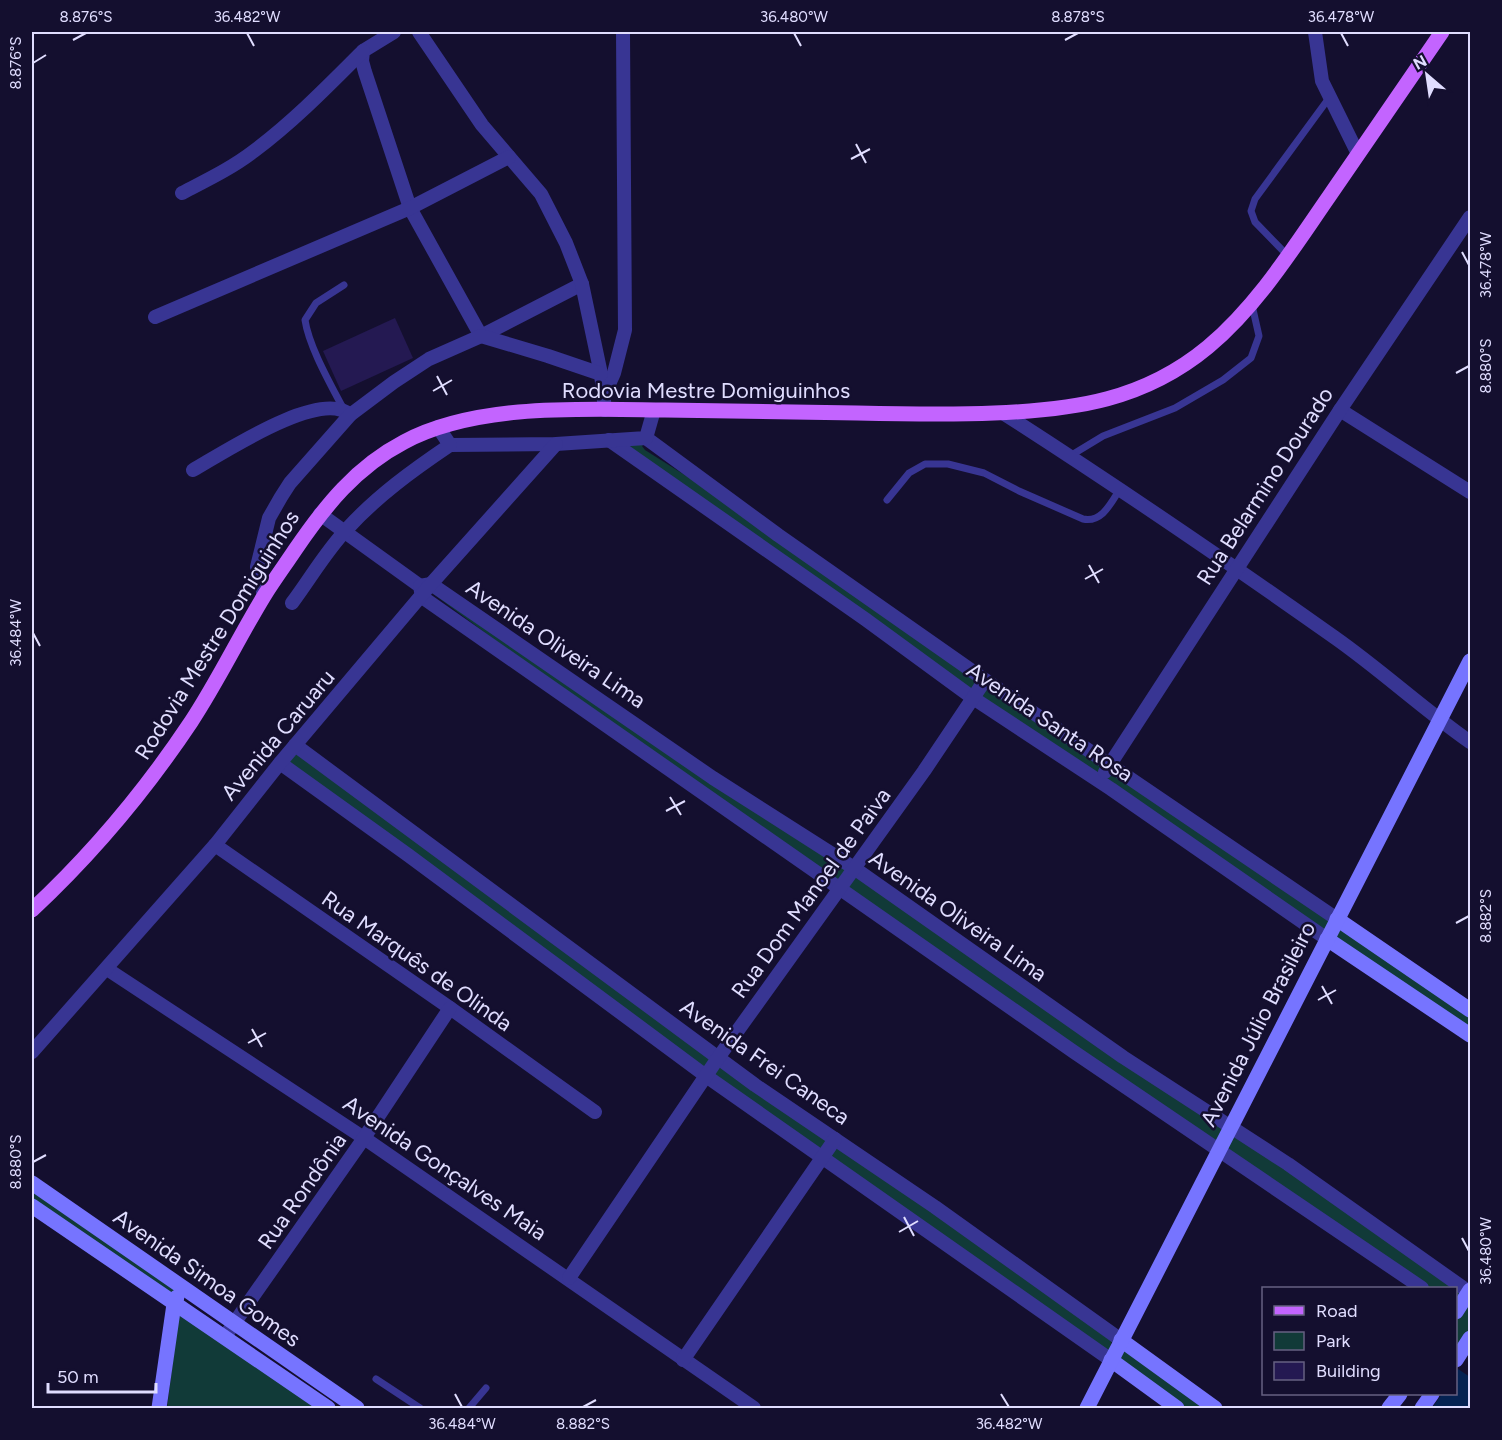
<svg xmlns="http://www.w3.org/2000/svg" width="1502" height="1440" font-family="Figtree,sans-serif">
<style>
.green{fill:#113a38}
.water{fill:#052252}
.building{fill:#241952}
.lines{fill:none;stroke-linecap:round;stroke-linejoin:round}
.lane{stroke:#383593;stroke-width:7}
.street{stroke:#383593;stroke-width:14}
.secondary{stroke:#7674ff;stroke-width:15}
.primary{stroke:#c364ff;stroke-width:15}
.ticks{fill:none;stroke:#e0ddff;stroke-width:2}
.labels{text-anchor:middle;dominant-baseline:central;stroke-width:5;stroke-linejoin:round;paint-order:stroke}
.street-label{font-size:22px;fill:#e0ddff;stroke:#140f2f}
.neatline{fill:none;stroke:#e0ddff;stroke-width:2}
.ticks-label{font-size:15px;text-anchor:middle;fill:#e0ddff}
</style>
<rect width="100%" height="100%" fill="#140f2f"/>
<!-- green -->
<g class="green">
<path d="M646 441 642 446 645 450 691 479 979 681 972 692 617 442Z"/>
<path d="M428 590 849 868 839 884 562 690Z"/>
<path d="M986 685 1103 765 1098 776 977 697Z"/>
<path d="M294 749 713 1058 706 1071 283 762Z"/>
<path d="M1110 770 1332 917 1325 935 1104 781Z"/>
<path d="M855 873 1226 1128 1218 1144 845 888Z"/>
<path d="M1340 923 1470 1007V1032L1332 940Z"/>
<path d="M719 1063 831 1140 821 1153 711 1075Z"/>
<path d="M1232 1133 1464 1292 1456 1305V1288H1429L1225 1148Z"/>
<path d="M837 1145 1113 1338 1108 1353 827 1157Z"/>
<path d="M32 1187 185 1288 174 1299 32 1200Z"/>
<path d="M1470 1297V1331L1456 1353V1319Z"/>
<path d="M179 1313 318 1408H167Z"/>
<path d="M1123 1344 1211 1408H1184L1116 1359Z"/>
</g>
<!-- water -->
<path class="water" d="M1458 1369 1470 1377V1408H1432L1442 1394H1456V1373Z"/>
<!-- building -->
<path class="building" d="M395 318 413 358 341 391 323 351Z"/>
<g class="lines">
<!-- lane -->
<g class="lane">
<path d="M1288 256 1255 222 1251 211 1255 199 1329 98"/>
<path d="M344 285 316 303 305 320C309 347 331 385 344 410"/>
<path d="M1070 456 1103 436 1175 408 1223 380 1251 358 1259 336 1252 305"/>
<path d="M887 500 909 473 925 464H948L984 473 1019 491 1083 519C1102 523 1111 503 1120 489"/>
<path d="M376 1379 420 1408"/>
<path d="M469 1408 486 1388"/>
</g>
<!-- street -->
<g class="street">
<path d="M394 32 363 51 362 61 365 72 410 208 481 336 582 284"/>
<path d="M419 32 482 125 541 194 566 243 582 284 601 374 605 410"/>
<path d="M1315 32 1322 81 1358 154"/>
<path d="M182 193C207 180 232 168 254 151 294 121 328 86 363 51"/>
<path d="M155 317 410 208 509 157"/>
<path d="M604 395 614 373 625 330 623 32"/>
<path d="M1340 410 1470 492"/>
<path d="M1003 413C1115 485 1225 560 1334 637 1381 670 1423 709 1470 742"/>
<path d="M646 438 778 535 985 680 1337 919"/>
<path d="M609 440 865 619 973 698 1111 789 1327 939"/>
<path d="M450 445 556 444 646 438 654 410"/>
<path d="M193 470C223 453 321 388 350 415"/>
<path d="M320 514 420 586 422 597 1074 1052 1422 1288"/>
<path d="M420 586 431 584 713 778 854 868 1123 1057 1288 1164 1469 1292"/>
<path d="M264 596 257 567 269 518 281 497 290 483 350 415 394 382 429 359 481 336 548 356 601 374"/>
<path d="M292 603C310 579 326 551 347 529 377 496 413 470 450 445L438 427"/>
<path d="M295 745 755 1085 935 1207 1121 1340"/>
<path d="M280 763 408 855 706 1076 1111 1360"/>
<path d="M1105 772 1340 410 1470 217"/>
<path d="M215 845 450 1008 595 1112"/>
<path d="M107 969 364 1138 754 1408"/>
<path d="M32 1052 215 845 280 763 431 584 556 444"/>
<path d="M569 1278 718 1058 924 771 985 680"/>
<path d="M228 1332 364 1138 450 1008"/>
<path d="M683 1360 835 1139"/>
</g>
<!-- secondary -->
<g class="secondary">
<path d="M1337 919 1470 1010"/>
<path d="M1327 939 1470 1035"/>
<path d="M32 1183 357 1408"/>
<path d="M32 1206C130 1274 230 1340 328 1408"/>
<path d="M1456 1312 1470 1290"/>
<path d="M1121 1340 1215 1408"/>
<path d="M1111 1360 1177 1408"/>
<path d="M1456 1360 1470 1338"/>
<path d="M159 1408 174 1304 177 1297"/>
<path d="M1087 1408 1470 661"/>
<path d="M1389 1408 1400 1394"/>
<path d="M1422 1408 1432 1394"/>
</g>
<!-- primary -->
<path class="primary" d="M32 910C92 854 145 791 191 722 218 681 239 637 264 596 274 580 285 565 295 550 325 506 356 467 404 442 476 403 585 409 665 410 729 411 793 412 857 413 903 414 949 415 994 413 1075 410 1144 400 1208 347 1257 306 1292 250 1328 198 1366 142 1404 87 1442 32"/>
</g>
<!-- ticks -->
<path class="ticks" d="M247 33 254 46M794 33 801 46M1341 33 1348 46M73 40 86 33M1065 40 1078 33M33 63 46 55M856 144 866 163M851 159 870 149M1462 252 1469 265M1456 373 1469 366M437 376 447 395M433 391 452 380M1089 565 1099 583M1085 579 1103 569M33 633 40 646M670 797 681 815M666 811 685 801M1456 923 1469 916M1322 986 1332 1004M1318 1000 1336 990M252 1029 262 1047M248 1043 266 1033M33 1162 46 1155M904 1217 914 1236M899 1232 918 1221M1462 1238 1469 1251M455 1394 462 1407M1001 1394 1009 1407M583 1407 596 1400"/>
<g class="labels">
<!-- street labels -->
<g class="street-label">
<text x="706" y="390">Rodovia Mestre Domiguinhos</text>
<text transform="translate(1265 486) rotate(-57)">Rua Belarmino Dourado</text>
<text transform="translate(217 635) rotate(-58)">Rodovia Mestre Domiguinhos</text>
<text transform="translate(556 644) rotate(34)">Avenida Oliveira Lima</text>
<text transform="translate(1050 722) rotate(34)">Avenida Santa Rosa</text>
<text transform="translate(278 735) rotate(-50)">Avenida Caruaru</text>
<text transform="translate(811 893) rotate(-54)">Rua Dom Manoel de Paiva</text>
<text transform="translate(958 916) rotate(35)">Avenida Oliveira Lima</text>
<text transform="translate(417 961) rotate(35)">Rua Marquês de Olinda</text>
<text transform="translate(1258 1024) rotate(-63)">Avenida Júlio Brasileiro</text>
<text transform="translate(765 1062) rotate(35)">Avenida Frei Caneca</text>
<text transform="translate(445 1168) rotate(34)">Avenida Gonçalves Maia</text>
<text transform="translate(302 1191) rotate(-55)">Rua Rondônia</text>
<text transform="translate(207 1278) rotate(35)">Avenida Simoa Gomes</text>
</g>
</g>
<!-- border -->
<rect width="1502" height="1440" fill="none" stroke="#140f2f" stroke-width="66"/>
<!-- legend -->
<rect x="1262" y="1287" width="195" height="108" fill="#140f2f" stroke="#666182" stroke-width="1.5"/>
<rect x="1274" y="1306" width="30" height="9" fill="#c364ff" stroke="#666182" stroke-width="1.5"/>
<text x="1316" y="1317" font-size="18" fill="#e0ddff">Road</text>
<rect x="1274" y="1332" width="30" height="18" fill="#113a38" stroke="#666182" stroke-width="1.5"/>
<text x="1316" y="1347" font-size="18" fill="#e0ddff">Park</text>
<rect x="1274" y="1362" width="30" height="18" fill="#241952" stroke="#666182" stroke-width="1.5"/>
<text x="1316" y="1377" font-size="18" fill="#e0ddff">Building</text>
<!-- north arrow -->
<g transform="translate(1427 75) rotate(331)" stroke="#140f2f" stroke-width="4.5" paint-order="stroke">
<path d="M0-4.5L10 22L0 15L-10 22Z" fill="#e0ddff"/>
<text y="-9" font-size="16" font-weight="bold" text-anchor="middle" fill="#e0ddff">N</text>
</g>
<!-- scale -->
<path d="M48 1383v9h108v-9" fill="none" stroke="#e0ddff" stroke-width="3"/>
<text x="57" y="1383" font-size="18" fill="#e0ddff" stroke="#140f2f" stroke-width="4.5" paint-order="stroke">50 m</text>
<rect x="33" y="33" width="1436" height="1374" class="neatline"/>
<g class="ticks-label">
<text x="86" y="22">8.876°S</text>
<text x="247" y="22">36.482°W</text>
<text x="794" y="22">36.480°W</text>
<text x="1078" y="22">8.878°S</text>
<text x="1341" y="22">36.478°W</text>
<text transform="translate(16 63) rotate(-90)" y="5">8.876°S</text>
<text transform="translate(1486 265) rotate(-90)" y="5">36.478°W</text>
<text transform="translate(1486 366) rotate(-90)" y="5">8.880°S</text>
<text transform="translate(16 633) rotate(-90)" y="5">36.484°W</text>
<text transform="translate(1486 916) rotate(-90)" y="5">8.882°S</text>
<text transform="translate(16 1162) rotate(-90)" y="5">8.880°S</text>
<text transform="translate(1486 1251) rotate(-90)" y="5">36.480°W</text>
<text x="462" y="1429">36.484°W</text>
<text x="583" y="1429">8.882°S</text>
<text x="1009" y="1429">36.482°W</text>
</g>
</svg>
